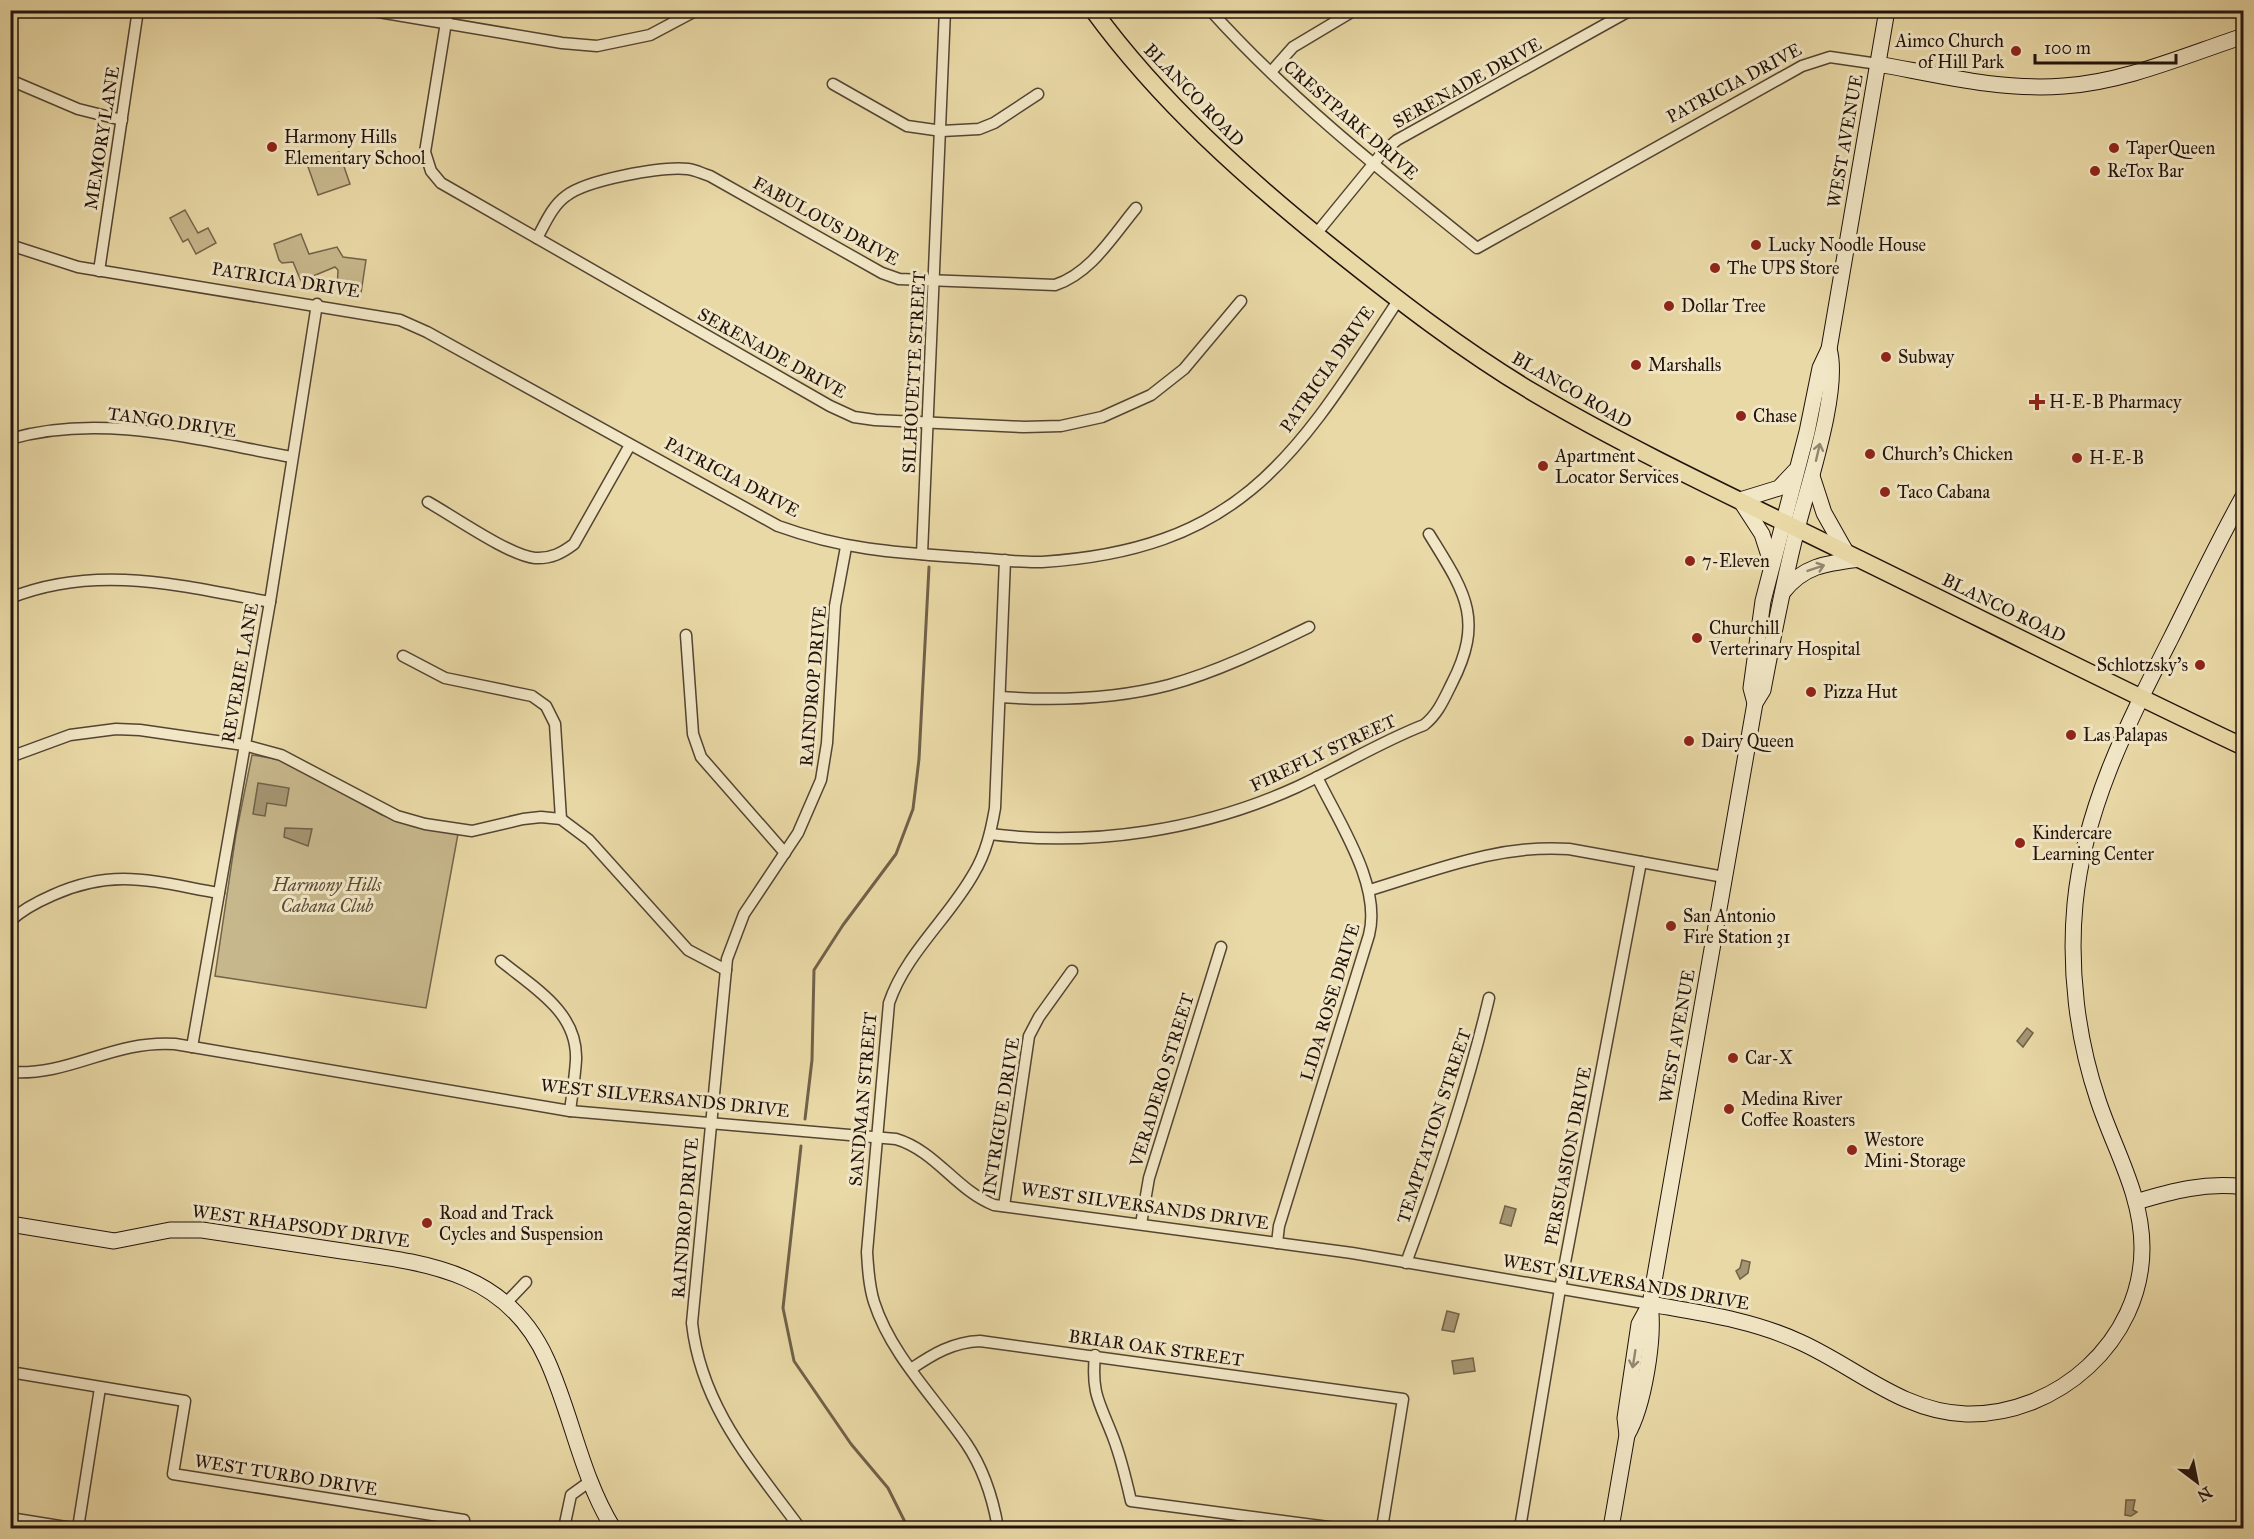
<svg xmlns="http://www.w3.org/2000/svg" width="2254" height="1539" font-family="'IM FELL Great Primer',serif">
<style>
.green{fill:#c7b78c;stroke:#74644c;stroke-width:1.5}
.water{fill:#a59572;stroke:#706149;stroke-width:1.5}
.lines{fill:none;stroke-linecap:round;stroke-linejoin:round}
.stream{stroke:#706149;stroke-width:3}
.street-casing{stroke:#534432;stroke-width:13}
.secondary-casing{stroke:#21120c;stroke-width:17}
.primary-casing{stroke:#21120c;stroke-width:19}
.street{stroke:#f1e6c5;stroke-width:10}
.secondary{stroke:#f1e6c5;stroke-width:15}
.primary{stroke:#e9d9a6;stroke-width:16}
.oneway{stroke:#938772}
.poi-dot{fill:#8f2418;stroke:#f1e6c5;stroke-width:2}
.labels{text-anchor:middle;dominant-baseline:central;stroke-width:6;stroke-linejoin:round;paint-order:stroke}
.poi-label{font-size:18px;fill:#21120c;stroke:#f1e6c5;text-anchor:start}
.street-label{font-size:18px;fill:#21120c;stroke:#f1e6c5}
.park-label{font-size:18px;font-style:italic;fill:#5b4c39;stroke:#f1e6c5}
</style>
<rect width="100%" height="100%" fill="#e9d9a6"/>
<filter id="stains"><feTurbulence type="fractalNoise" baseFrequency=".00333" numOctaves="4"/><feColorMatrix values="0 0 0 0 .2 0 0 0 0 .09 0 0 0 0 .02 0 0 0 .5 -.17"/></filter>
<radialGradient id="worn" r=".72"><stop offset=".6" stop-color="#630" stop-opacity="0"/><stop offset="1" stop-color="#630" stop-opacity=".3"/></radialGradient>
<!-- green -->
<g class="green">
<path d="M339 152 350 184 318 195 307 164Z"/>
<path d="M185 210 198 233 208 228 216 243 196 254 188 239 183 242 170 218Z"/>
<path d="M301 234 309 254 337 247 343 257 366 260 361 293 337 290 338 270 335 267 301 281 293 262 282 263 279 260 274 244Z"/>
<path d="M252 755 282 760 382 815 406 823 458 834 426 1008 215 976 236 834Z"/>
</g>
<!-- water -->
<g class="water">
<path d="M258 783 289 788 286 806 267 803 265 816 253 814Z"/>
<path d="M285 828 312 829 308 846 284 837Z"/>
<path d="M2027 1028 2033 1033 2023 1047 2017 1041Z"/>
<path d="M1505 1206 1516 1209 1511 1226 1500 1223Z"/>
<path d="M1742 1260 1750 1262 1748 1273 1740 1279 1736 1271 1740 1268Z"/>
<path d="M1447 1311 1459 1314 1454 1332 1442 1330Z"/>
<path d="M1473 1358 1475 1371 1454 1374 1452 1361Z"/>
<path d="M2126 1500H2135L2133 1510 2137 1512 2131 1516 2125 1515Z"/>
</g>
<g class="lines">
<!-- stream -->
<g class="stream">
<path d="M805 1119 812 1060 814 970 843 925 896 854 913 809 919 759 929 567"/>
<path d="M801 1146 783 1308 794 1361 851 1444 888 1488 908 1528"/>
<path d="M2240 1417 2244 1421"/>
</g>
<!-- street casing -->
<g class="street-casing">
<g id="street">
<path d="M367 10 562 43 597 46 650 35 697 10"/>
<path d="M448 10 425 152 431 171 441 183 830 406 854 417 875 420 1024 427 1061 426 1102 417 1151 395 1184 369 1241 301"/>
<path d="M1210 10C1290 99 1384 173 1477 248L1802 66 1830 57 1878 64"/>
<path d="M1271 72 1293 47 1355 10"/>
<path d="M10 80 78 109 122 120"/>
<path d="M833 84 907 126 942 131 979 129 994 123 1038 94"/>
<path d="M1316 234 1383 152 1397 140 1631 10"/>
<path d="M537 238C545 224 552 206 566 196 586 180 662 166 688 169 696 170 703 174 710 176L882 273 899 279 1055 285C1091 273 1112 237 1136 208"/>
<path d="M10 245 78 267 400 320 427 332 778 526C847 551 901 553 974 558 996 559 1020 563 1042 562 1244 549 1297 454 1399 299"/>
<path d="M99 271 138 10"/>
<path d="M10 439C103 412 201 441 292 457"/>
<path d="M428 502C453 516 510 556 535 558 551 559 562 553 574 544L630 445"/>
<path d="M922 554 945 10"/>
<path d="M10 598C97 563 182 586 270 602"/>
<path d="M686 635 693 734 701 757 785 853"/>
<path d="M403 656 445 678 532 696 546 706 555 724 561 819"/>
<path d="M1000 697C1056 701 1115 699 1169 685 1217 672 1264 649 1309 627"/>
<path d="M10 757 70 735 116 729 140 730 244 745 281 755 397 816 425 824 472 831 523 819 541 817 561 819 589 840 688 950 726 970"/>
<path d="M990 834C1093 847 1203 830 1297 787 1340 767 1380 742 1424 725 1438 714 1444 699 1452 683 1485 618 1464 591 1429 534"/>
<path d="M1370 890C1436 870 1499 844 1569 849L1724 877"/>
<path d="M10 921C23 909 37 902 53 895 115 867 155 882 219 893"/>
<path d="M501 961C534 988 578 1012 576 1060 575 1077 572 1095 570 1111"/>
<path d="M192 1047 270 602 317 304"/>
<path d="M10 1072C72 1076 111 1040 175 1044L570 1111 896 1139C936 1151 956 1190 994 1205L1352 1253 1650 1304"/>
<path d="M1004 1206 1029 1036 1039 1017 1072 971"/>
<path d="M1141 1224 1149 1178 1221 947"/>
<path d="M1277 1243 1279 1226 1369 935C1382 885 1338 821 1317 777"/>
<path d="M1406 1263C1438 1177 1468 1087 1489 998"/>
<path d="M506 1303 526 1282"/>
<path d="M1095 1355C1091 1394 1100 1403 1113 1437 1121 1458 1126 1479 1131 1501L1336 1528"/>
<path d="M911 1369C933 1354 953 1342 980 1341L1403 1399 1382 1528"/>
<path d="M10 1372 185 1401 173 1474 464 1520"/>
<path d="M10 1518 72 1528"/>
<path d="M78 1528 100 1388"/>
<path d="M564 1528 571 1495 589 1482"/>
<path d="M800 1528C752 1463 701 1406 692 1323L727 959 744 914 798 833 821 780 827 743 835 606 846 547"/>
<path d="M998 1528C993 1499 983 1468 966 1443 935 1398 891 1355 874 1302 869 1286 868 1269 867 1252L889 1003C906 953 949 918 974 873 986 853 991 831 995 808L1005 560"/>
<path d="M1520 1528 1560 1289 1641 862"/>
</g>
</g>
<!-- secondary casing -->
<g class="secondary-casing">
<g id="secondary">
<path d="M1878 64C1939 75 2001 91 2064 86 2125 82 2186 55 2244 36"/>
<path d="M1812 476 1824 513 1846 552"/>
<path d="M1771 562 1762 534 1740 500 1779 488 1795 471"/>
<path d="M1783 592C1804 565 1828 563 1860 559"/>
<path d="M1755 703 1751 688 1763 601 1807 432 1820 368 1829 349 1887 10"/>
<path d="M2136 1202C2172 1191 2206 1182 2244 1187"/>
<path d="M10 1224 114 1241 170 1230H202C249 1237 295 1244 342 1251 427 1263 507 1271 547 1360 572 1415 581 1476 613 1528"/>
<path d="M1650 1304C1701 1313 1753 1320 1800 1342 1856 1367 1902 1412 1966 1414 2057 1416 2142 1341 2142 1248 2142 1194 2114 1149 2098 1100 2077 1038 2069 969 2075 904 2084 809 2127 725 2170 640 2194 592 2217 543 2244 495"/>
<path d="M1627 1435C1644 1406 1655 1337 1650 1304"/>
<path d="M1611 1528 1627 1435 1625 1418 1639 1324 1650 1304 1755 703 1763 690C1773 637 1783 585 1796 533 1807 488 1841 390 1829 349"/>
</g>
</g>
<!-- primary casing -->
<g class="primary-casing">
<path id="primary" d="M1093 10C1160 102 1246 178 1334 249 1399 301 1465 352 1536 394 1640 455 1750 505 1857 558 1986 621 2114 686 2244 747"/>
</g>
<!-- street -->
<use href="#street" class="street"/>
<!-- secondary -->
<use href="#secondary" class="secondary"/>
<!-- primary -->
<use href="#primary" class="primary"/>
</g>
<!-- one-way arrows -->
<defs><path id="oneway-shaft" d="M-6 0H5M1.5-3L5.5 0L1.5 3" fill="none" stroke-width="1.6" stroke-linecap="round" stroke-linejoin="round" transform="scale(1.5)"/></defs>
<g class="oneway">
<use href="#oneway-shaft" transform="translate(1818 452) rotate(-77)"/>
<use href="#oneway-shaft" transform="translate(1816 568) rotate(-19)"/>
<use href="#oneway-shaft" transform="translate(1634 1359) rotate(99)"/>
</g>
<!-- markers -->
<g class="poi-dot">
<circle cx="2016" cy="51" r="6"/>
<circle cx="272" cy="147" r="6"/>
<circle cx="2114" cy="148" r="6"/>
<circle cx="2095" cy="171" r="6"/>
<circle cx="1756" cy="245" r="6"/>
<circle cx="1715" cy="268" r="6"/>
<circle cx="1669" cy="306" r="6"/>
<circle cx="1886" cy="357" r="6"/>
<circle cx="1636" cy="365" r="6"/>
<path d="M2034 393h6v6h6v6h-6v6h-6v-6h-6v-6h6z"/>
<circle cx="1741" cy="416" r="6"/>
<circle cx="1870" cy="454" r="6"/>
<circle cx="2077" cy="458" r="6"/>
<circle cx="1543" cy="466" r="6"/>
<circle cx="1885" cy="492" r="6"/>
<circle cx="1690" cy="561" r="6"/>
<circle cx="1697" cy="638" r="6"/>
<circle cx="2200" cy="665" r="6"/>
<circle cx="1811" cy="692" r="6"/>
<circle cx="2071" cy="735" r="6"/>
<circle cx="1689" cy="741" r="6"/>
<circle cx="2020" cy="843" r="6"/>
<circle cx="1671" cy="926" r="6"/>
<circle cx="1733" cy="1058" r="6"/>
<circle cx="1729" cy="1109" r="6"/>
<circle cx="1852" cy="1150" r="6"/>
<circle cx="427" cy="1223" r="6"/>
</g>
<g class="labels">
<!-- poi labels -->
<g class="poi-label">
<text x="2004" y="41" text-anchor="end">Aimco Church<tspan x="2004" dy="21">of Hill Park</tspan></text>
<text x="284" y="137">Harmony Hills<tspan x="284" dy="21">Elementary School</tspan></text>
<text x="2126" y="148">TaperQueen</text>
<text x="2107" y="171">ReTox Bar</text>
<text x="1768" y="245">Lucky Noodle House</text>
<text x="1727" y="268">The UPS Store</text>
<text x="1681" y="306">Dollar Tree</text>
<text x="1898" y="357">Subway</text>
<text x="1648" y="365">Marshalls</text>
<text x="2049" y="402">H-E-B Pharmacy</text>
<text x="1753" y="416">Chase</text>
<text x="1882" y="454">Church's Chicken</text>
<text x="1555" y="456">Apartment<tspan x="1555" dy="21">Locator Services</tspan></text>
<text x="2089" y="458">H-E-B</text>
<text x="1897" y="492">Taco Cabana</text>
<text x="1702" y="561">7-Eleven</text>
<text x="1709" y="628">Churchill<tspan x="1709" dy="21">Verterinary Hospital</tspan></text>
<text x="2188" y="665" text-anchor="end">Schlotzsky's</text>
<text x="1823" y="692">Pizza Hut</text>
<text x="2083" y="735">Las Palapas</text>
<text x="1701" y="741">Dairy Queen</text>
<text x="2032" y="833">Kindercare<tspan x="2032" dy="21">Learning Center</tspan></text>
<text x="1683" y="916">San Antonio<tspan x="1683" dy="21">Fire Station 31</tspan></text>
<text x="1745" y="1058">Car-X</text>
<text x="1741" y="1099">Medina River<tspan x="1741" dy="21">Coffee Roasters</tspan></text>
<text x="1864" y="1140">Westore<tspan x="1864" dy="21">Mini-Storage</tspan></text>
<text x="439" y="1213">Road and Track<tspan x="439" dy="21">Cycles and Suspension</tspan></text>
</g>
<!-- street labels -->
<g class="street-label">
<text transform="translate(1467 83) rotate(-29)">SERENADE DRIVE</text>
<text transform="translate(1734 83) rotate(-28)">PATRICIA DRIVE</text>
<text transform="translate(1194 95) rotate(46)">BLANCO ROAD</text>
<text transform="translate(1351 120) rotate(41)">CRESTPARK DRIVE</text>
<text transform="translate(102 138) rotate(-81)">MEMORY LANE</text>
<text transform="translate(1845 141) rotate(-80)">WEST AVENUE</text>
<text transform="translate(826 221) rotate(29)">FABULOUS DRIVE</text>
<text transform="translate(286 280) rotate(9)">PATRICIA DRIVE</text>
<text transform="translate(772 353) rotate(29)">SERENADE DRIVE</text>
<text transform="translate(1327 369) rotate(-55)">PATRICIA DRIVE</text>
<text transform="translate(914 372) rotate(-87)">SILHOUETTE STREET</text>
<text transform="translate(1572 390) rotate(30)">BLANCO ROAD</text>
<text transform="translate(172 422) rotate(8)">TANGO DRIVE</text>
<text transform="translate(732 477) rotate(28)">PATRICIA DRIVE</text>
<text transform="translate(2004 608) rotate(26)">BLANCO ROAD</text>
<text transform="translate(240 673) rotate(-80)">REVERIE LANE</text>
<text transform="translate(813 686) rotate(-85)">RAINDROP DRIVE</text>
<text transform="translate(1323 753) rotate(-25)">FIREFLY STREET</text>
<text transform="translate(1330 1002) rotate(-73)">LIDA ROSE DRIVE</text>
<text transform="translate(1677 1036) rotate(-80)">WEST AVENUE</text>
<text transform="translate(1162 1080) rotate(-73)">VERADERO STREET</text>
<text transform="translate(665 1098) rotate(6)">WEST SILVERSANDS DRIVE</text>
<text transform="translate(863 1099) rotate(-85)">SANDMAN STREET</text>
<text transform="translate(1001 1116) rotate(-81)">INTRIGUE DRIVE</text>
<text transform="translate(1434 1126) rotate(-72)">TEMPTATION STREET</text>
<text transform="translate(1568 1156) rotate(-79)">PERSUASION DRIVE</text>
<text transform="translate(1145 1206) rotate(8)">WEST SILVERSANDS DRIVE</text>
<text transform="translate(685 1218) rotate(-85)">RAINDROP DRIVE</text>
<text transform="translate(301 1226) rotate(8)">WEST RHAPSODY DRIVE</text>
<text transform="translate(1626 1282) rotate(10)">WEST SILVERSANDS DRIVE</text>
<text transform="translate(1156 1348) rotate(8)">BRIAR OAK STREET</text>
<text transform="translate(286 1475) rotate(9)">WEST TURBO DRIVE</text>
</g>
<!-- park labels -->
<g class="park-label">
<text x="327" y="885">Harmony Hills<tspan x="327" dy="21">Cabana Club</tspan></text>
</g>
</g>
<!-- margin -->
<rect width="2254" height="1539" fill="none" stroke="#e9d9a6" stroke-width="36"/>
<rect x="12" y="12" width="2230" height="1515" fill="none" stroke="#21120c" stroke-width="3"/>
<rect x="18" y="18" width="2218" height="1503" fill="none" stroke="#21120c" stroke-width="1.5"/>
<!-- north arrow -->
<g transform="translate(2197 1482) rotate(148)" stroke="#f1e6c5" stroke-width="4.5" paint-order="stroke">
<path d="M0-4.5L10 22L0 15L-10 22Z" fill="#21120c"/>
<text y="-9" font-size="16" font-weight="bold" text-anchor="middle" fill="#21120c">N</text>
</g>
<!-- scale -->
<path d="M2035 54v9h141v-9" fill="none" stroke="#21120c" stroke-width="3"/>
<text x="2044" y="54" font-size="18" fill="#21120c" stroke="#f1e6c5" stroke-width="4.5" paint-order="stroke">100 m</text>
<rect width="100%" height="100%" filter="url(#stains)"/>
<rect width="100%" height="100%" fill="url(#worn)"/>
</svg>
